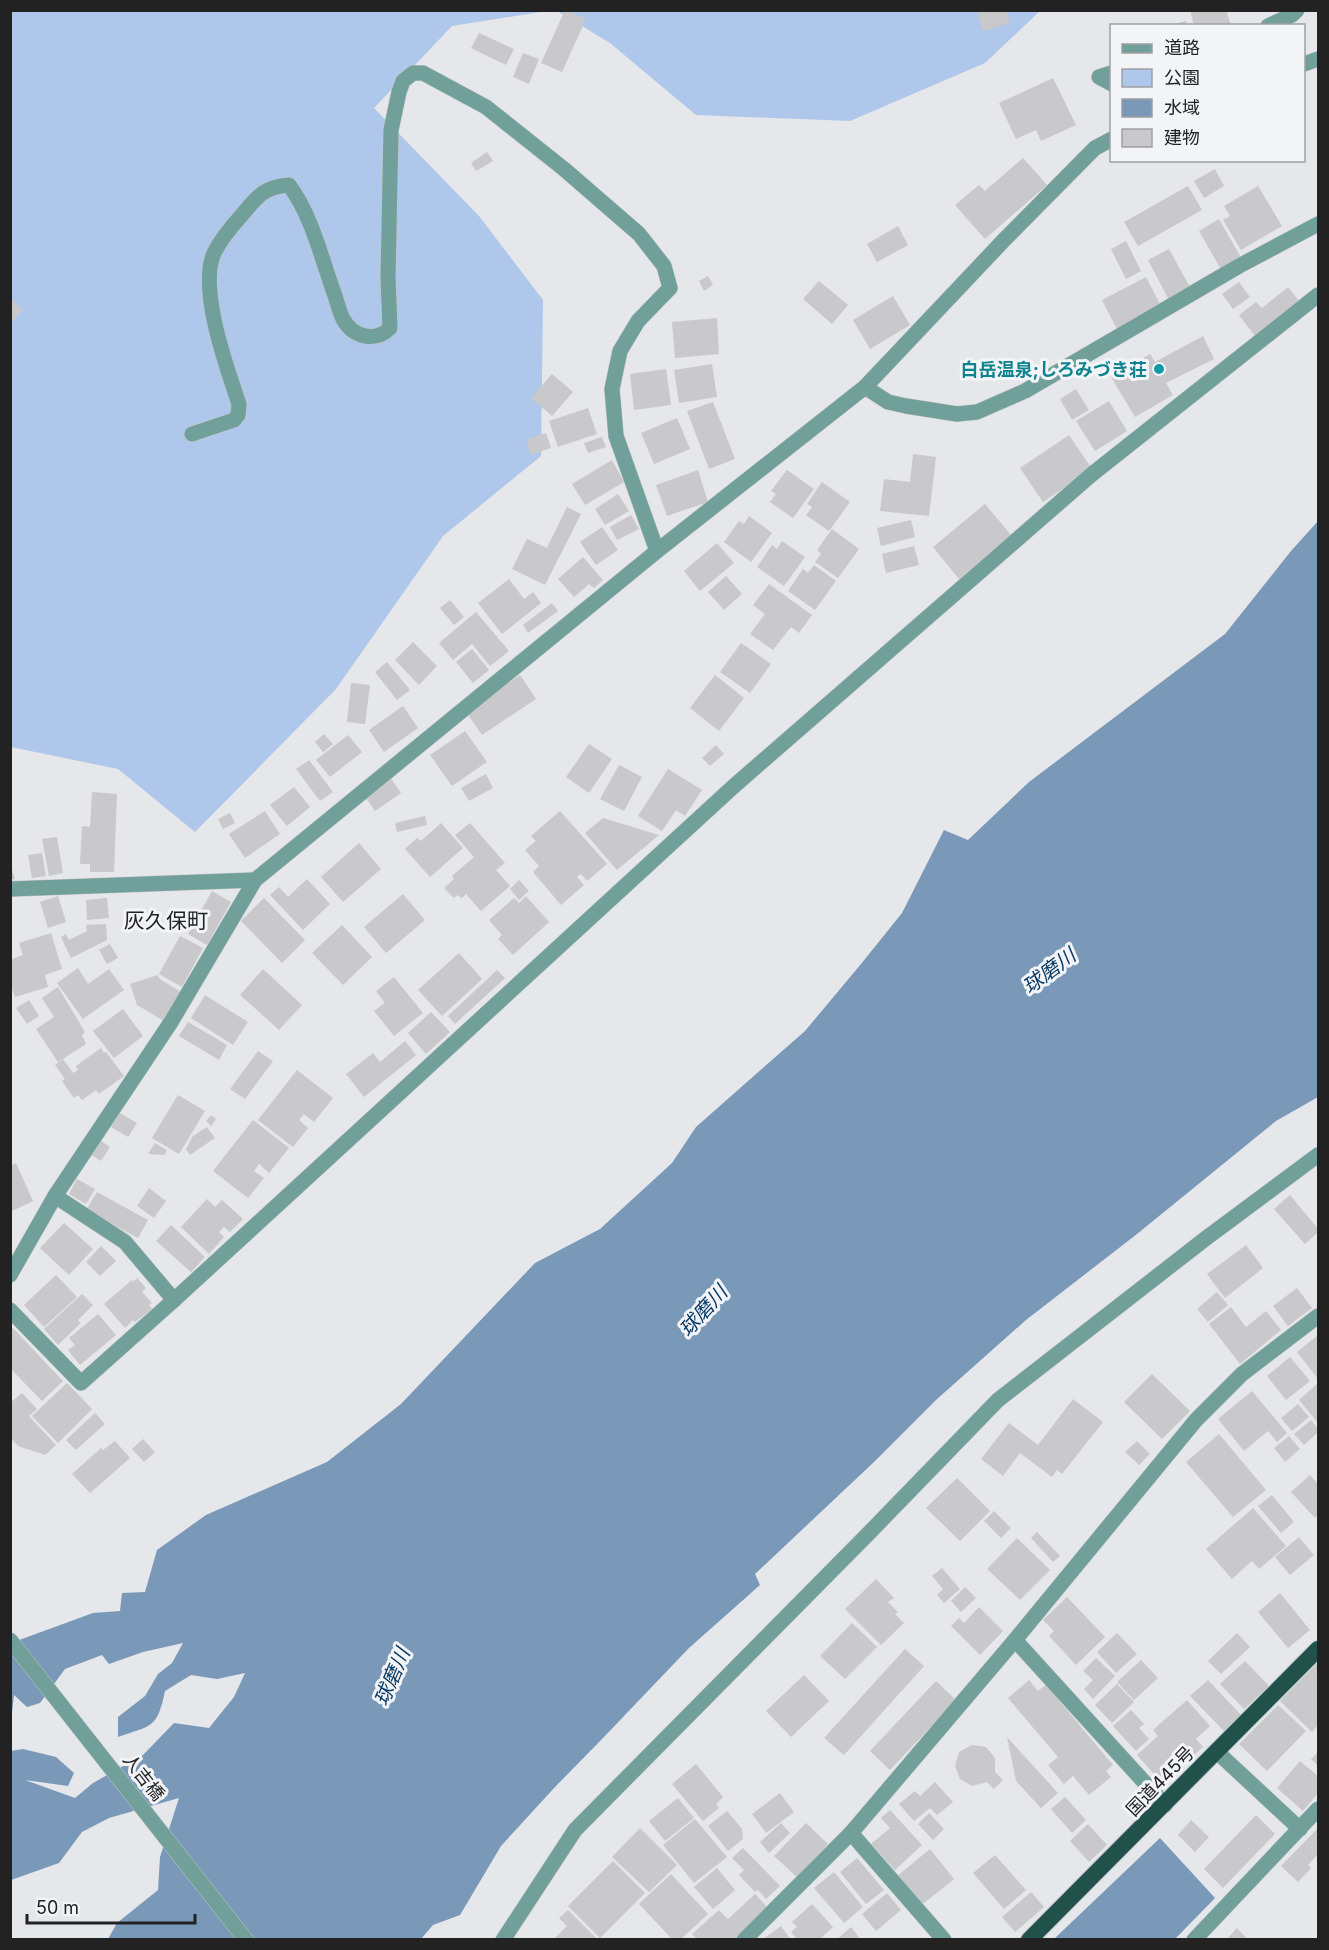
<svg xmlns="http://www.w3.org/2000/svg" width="1329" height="1950" font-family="Inter,'Noto Sans JP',sans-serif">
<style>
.green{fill:#aec7eb}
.water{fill:#7a98b8}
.building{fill:#c9c8cb}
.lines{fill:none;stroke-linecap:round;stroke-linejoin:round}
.minor-casing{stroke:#c2c4c6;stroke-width:16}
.tertiary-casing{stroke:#c2c4c6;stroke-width:16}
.trunk-casing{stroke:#c2c4c6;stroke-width:18}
.minor{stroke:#70a099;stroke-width:15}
.tertiary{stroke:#70a099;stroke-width:15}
.trunk{stroke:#20514b;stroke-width:16}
.culture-dot{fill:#0f9aa8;stroke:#f2f4f7;stroke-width:2}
.labels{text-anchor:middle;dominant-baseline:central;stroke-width:6;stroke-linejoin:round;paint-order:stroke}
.culture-label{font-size:18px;font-weight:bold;fill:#0d838f;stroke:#f2f4f7;text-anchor:end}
.street-label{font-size:18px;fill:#222223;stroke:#f2f4f7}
.water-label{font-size:20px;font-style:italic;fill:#0a3b65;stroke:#f2f4f7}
.quarter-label{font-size:21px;fill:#222223;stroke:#f2f4f7}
</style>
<rect width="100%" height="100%" fill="#e5e7ea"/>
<!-- green -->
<g class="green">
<path d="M10 11H547L452 26 374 108 479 216 543 300 541 456 443 536 336 689 195 832 118 769 11 747Z"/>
<path d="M557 11H1040L985 63 850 121 696 115 610 43Z"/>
</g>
<!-- water -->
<g class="water">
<path d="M1318 521V1097L1276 1121 1137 1234 1026 1320 936 1400 874 1462 755 1574 760 1585 689 1648 603 1738 555 1787 501 1846 460 1915 433 1925 421 1939H108L117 1923 158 1890 160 1857 179 1798 109 1818 82 1832 59 1863 11 1880V1751L23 1749 56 1757 74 1773 68 1786 25 1780 75 1798 93 1783 143 1755 174 1723 209 1728 234 1697 245 1673 217 1679 191 1675 165 1691C157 1729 152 1725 118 1737V1717L145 1696 158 1674 172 1663 183 1643 143 1652 109 1664 102 1655 65 1669 40 1703 27 1707 14 1695 11 1721V1643L93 1613 120 1611 122 1593 145 1592 157 1550 206 1515 327 1462 401 1404 535 1263 600 1229 672 1163 696 1127 805 1031 861 964 902 913 944 830 968 840 1029 782 1225 634 1291 551Z"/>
<path d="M1160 1838 1215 1898 1175 1939H1054Z"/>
</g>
<!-- building -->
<g class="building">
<path d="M565 10 586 19 562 72 541 63Z"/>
<path d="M990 10H1006L1010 23 983 31 977 14Z"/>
<path d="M1190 10H1226L1231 25 1194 26Z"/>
<path d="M1186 21 1187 26H1171V25Z"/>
<path d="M479 33 514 49 506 65 471 48Z"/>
<path d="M523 53 539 59 529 84 513 77Z"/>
<path d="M1053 78 1076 125 1041 141 1036 130 1016 139 999 103Z"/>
<path d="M487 152 493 161 476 171 471 163Z"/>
<path d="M1023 158 1047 185 985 239 955 205 979 185 985 191Z"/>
<path d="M1215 169 1224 186 1204 198 1194 181Z"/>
<path d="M1188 186 1202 210 1138 246 1124 222Z"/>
<path d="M1258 186 1282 226 1241 250 1223 220 1230 216 1224 206Z"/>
<path d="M1219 219 1243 261 1223 273 1199 231Z"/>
<path d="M898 226 908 245 877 262 867 244Z"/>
<path d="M1126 241 1141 271 1126 279 1111 249Z"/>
<path d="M1169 249 1192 291 1170 302 1148 260Z"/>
<path d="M708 276 713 285 704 291 699 281Z"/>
<path d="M1146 277 1161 306 1117 329 1102 300Z"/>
<path d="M819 281 848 305 832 324 803 299Z"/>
<path d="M1239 282 1250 297 1233 309 1222 294Z"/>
<path d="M1288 287 1299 301 1255 336 1239 315 1256 302 1262 308Z"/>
<path d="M893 296 910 325 870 349 853 320Z"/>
<path d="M10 298 23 310 10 323Z"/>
<path d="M717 318 719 354 675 358 672 322Z"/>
<path d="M1203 336 1214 359 1166 383 1173 395 1135 417 1111 377 1150 354 1155 362Z"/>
<path d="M712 364 717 397 679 403 674 370Z"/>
<path d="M666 369 671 405 634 410 630 374Z"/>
<path d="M552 374 573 392 552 416 531 398Z"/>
<path d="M1076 389 1089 410 1072 420 1060 399Z"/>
<path d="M1109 401 1127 431 1095 451 1076 421Z"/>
<path d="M713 402 735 459 709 469 687 411Z"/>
<path d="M588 408 597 434 558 447 549 421Z"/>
<path d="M677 418 690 449 654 464 641 433Z"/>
<path d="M546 433 551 448 531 455 526 440Z"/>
<path d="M1069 435 1092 469 1043 502 1020 468Z"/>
<path d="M602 437 606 447 588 453 584 443Z"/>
<path d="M913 454 936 457 929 516 880 511 884 479 910 482Z"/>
<path d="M612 460 624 482 585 505 572 484Z"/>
<path d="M698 470 708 502 667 516 656 485Z"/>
<path d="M787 470 814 489 793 518 770 502 776 494 771 491Z"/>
<path d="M822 482 850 502 829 531 806 515 812 507 807 504Z"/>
<path d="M618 494 629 511 605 525 595 509Z"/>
<path d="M985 504 1011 535 959 579 933 547Z"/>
<path d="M567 507 581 514 545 585 512 569 527 539 547 548Z"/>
<path d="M631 515 639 529 617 540 610 527Z"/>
<path d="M749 516 772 533 751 562 724 542 739 521 744 524Z"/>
<path d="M911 520 915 537 881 546 877 528Z"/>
<path d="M602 527 618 550 596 565 580 542Z"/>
<path d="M832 529 859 549 838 578 815 562 821 554 817 550Z"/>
<path d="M782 541 805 557 784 586 757 567 772 545 777 549Z"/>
<path d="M717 543 734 563 700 591 684 571Z"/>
<path d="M914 546 919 565 886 573 882 554Z"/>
<path d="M583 557 603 580 594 588 589 584 574 597 558 579Z"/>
<path d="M814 565 836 581 815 610 788 591 803 569 808 573Z"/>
<path d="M726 576 742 594 724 610 708 592Z"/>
<path d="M509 579 524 599 533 592 541 603 502 634 478 603Z"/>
<path d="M769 584 812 615 799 633 791 627 773 650 750 634 765 614 753 605Z"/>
<path d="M450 600 464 617 454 625 440 608Z"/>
<path d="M552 603 558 611 528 633 523 625Z"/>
<path d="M476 612 509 651 490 666 472 644 453 660 439 643Z"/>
<path d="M413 642 437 666 419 685 395 660Z"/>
<path d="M741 643 771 664 750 693 720 672Z"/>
<path d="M472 649 489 670 473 683 456 662Z"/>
<path d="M387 662 410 690 397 700 375 672Z"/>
<path d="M520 675 536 699 482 735 466 712Z"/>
<path d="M715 675 744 698 719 731 690 708Z"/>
<path d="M351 683 370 685 365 724 347 722Z"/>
<path d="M403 706 418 728 384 752 369 730Z"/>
<path d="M465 731 487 762 452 786 430 755Z"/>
<path d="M324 734 333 744 323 752 315 742Z"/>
<path d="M348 735 362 752 330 777 316 760Z"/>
<path d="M589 744 612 759 589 793 566 777Z"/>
<path d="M716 745 724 754 710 766 702 758Z"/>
<path d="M309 760 333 792 320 801 296 769Z"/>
<path d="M619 765 642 777 624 811 600 799Z"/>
<path d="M668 769 702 790 685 816 676 810 662 831 638 816Z"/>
<path d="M486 774 493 788 469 801 461 788Z"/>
<path d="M390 777 401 793 375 811 364 795Z"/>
<path d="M294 787 310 807 287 826 270 805Z"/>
<path d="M92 792 117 794 114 872H90V864H80L82 826 90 827Z"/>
<path d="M265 811 280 834 245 858 229 834Z"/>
<path d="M560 811 607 864 587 881 581 874 577 877 584 885 561 905 533 872 539 866 525 850 536 841 531 836Z"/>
<path d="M230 813 235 823 223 829 218 819Z"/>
<path d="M425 816 427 825 397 832 395 823Z"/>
<path d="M603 818 659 835 617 870 585 833Z"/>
<path d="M441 823 463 848 430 877 405 849 417 838 421 841Z"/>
<path d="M470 823 505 863 496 870 510 886 481 911 466 894 462 898 457 895 454 898 444 888 454 879 452 876 474 857 455 835Z"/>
<path d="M57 837 63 873 49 876 42 839Z"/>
<path d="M359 843 381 869 343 902 321 877Z"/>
<path d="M42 853 46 876 32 878 28 855Z"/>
<path d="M10 863 15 879 10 880Z"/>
<path d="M307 879 330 904 303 930 270 895 279 887 288 897Z"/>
<path d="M519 880 529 891 519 900 510 889Z"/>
<path d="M212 891 231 902 207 945 188 934Z"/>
<path d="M403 894 425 920 386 953 364 927Z"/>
<path d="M58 896 66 922 48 928 40 902Z"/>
<path d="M526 896 549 922 513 955 498 939 502 935 489 920 514 898 519 903Z"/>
<path d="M107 898 109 918 87 920 86 900Z"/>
<path d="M264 898 305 940 282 963 241 921Z"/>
<path d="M106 924 107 940 71 958 61 937 66 934 69 940 87 931 86 925Z"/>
<path d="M342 925 372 957 343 985 312 953Z"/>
<path d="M51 933 62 969 45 975 48 987 15 997 10 983V960L23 955 19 943Z"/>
<path d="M180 936 203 948 182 987 159 974Z"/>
<path d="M110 944 118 958 107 964 99 950Z"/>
<path d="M459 953 482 979 442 1016 418 990Z"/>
<path d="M78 968 88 984 109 969 124 990 83 1019 57 983Z"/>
<path d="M263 969 302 1005 279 1030 240 995Z"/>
<path d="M497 970 505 978 455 1024 448 1016Z"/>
<path d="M157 975 160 979 181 992 164 1021 137 1005 130 984Z"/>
<path d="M394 977 423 1013 394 1036 374 1011 385 1003 376 991Z"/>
<path d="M58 987 85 1032 82 1035 86 1044 58 1062 36 1029 54 1017 42 998Z"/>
<path d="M205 995 248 1022 233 1045 191 1018Z"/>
<path d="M29 1000 39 1016 27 1024 16 1008Z"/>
<path d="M123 1009 143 1036 114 1058 93 1031Z"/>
<path d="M431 1012 450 1032 426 1054 408 1033Z"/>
<path d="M188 1022 227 1045 219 1060 179 1036Z"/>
<path d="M405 1041 416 1055 364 1097 346 1074 373 1053 380 1062Z"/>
<path d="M101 1048 104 1053 106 1052 124 1076 99 1094 96 1090 82 1100 78 1095 74 1098 62 1081 65 1079 55 1065 63 1059 73 1073 78 1070 76 1066Z"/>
<path d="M258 1051 273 1061 245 1099 230 1089Z"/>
<path d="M297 1070 333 1098 314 1122 304 1114 299 1120 308 1128 293 1147 258 1120Z"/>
<path d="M178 1095 205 1111 179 1154 152 1138Z"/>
<path d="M120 1113 137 1123 128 1137 111 1127Z"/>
<path d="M211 1115 216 1119 211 1126 206 1121Z"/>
<path d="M253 1120 289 1148 269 1173 259 1164 254 1171 264 1178 248 1198 213 1171Z"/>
<path d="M207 1127 215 1138 190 1155 186 1149 193 1136Z"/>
<path d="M100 1140 110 1147 101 1161 91 1155Z"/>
<path d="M155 1143 167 1150 164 1155 148 1154Z"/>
<path d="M16 1163 33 1201 10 1212V1166Z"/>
<path d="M77 1179 95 1189 86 1204 69 1194Z"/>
<path d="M149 1188 166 1201 154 1218 137 1206Z"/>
<path d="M97 1192 148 1220 138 1238 86 1210Z"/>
<path d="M1290 1195 1318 1229V1232L1305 1244 1274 1209Z"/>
<path d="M207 1199 215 1207 222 1200 243 1219 230 1232 224 1227 219 1232 224 1237 209 1254 181 1227Z"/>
<path d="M64 1223 93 1249 69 1275 40 1248Z"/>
<path d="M171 1225 205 1257 191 1272 156 1241Z"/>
<path d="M1246 1245 1263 1268 1225 1298 1207 1274Z"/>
<path d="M101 1246 116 1261 100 1276 86 1262Z"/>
<path d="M56 1275 77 1297 44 1327 24 1305Z"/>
<path d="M137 1278 146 1288 142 1292 152 1303 149 1305 152 1309 135 1322 133 1320 125 1328 104 1304 132 1280 133 1282Z"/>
<path d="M1297 1288 1312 1308 1288 1326 1273 1306Z"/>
<path d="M1217 1292 1228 1305 1208 1322 1197 1309Z"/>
<path d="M82 1294 93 1305 78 1320 81 1323 58 1345 44 1329Z"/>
<path d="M1231 1307 1246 1327 1266 1311 1281 1330 1240 1364 1209 1324Z"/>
<path d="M98 1314 116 1335 80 1365 68 1350 75 1345 69 1338Z"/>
<path d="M10 1325 63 1381 42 1401 10 1368Z"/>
<path d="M1318 1335V1379L1297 1352Z"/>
<path d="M1290 1357 1310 1381 1286 1400 1267 1376Z"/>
<path d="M1152 1374 1190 1411 1162 1439 1124 1402Z"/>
<path d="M67 1383 92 1409 58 1443 32 1416Z"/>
<path d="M1318 1383V1423L1299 1400Z"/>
<path d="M1252 1391 1287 1433 1277 1442 1268 1431 1244 1451 1218 1419Z"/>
<path d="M22 1393 37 1409 29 1416 56 1445 45 1455 18 1446 10 1437V1403Z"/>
<path d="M1073 1399 1103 1422 1062 1474 1057 1470 1052 1477 1020 1453 1003 1476 981 1459 1009 1423 1038 1445Z"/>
<path d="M1298 1404 1309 1417 1292 1431 1281 1418Z"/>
<path d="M95 1413 105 1424 76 1450 66 1440Z"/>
<path d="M1311 1420 1318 1429V1432L1304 1445 1294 1434Z"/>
<path d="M1219 1434 1266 1490 1233 1517 1186 1462Z"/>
<path d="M1289 1436 1300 1449 1285 1462 1274 1448Z"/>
<path d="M143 1439 155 1452 144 1462 132 1449Z"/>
<path d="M115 1441 130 1458 90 1493 72 1474 101 1448 103 1450Z"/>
<path d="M1137 1441 1150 1454 1139 1465 1125 1452Z"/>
<path d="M1310 1475 1318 1484V1515L1315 1518 1291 1492Z"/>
<path d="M957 1478 990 1511 960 1541 926 1508Z"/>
<path d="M1272 1495 1294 1522 1281 1533 1258 1506Z"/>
<path d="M1253 1508 1286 1546 1259 1569 1252 1561 1232 1579 1206 1549Z"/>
<path d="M994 1511 1011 1528 1001 1538 984 1521Z"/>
<path d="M1037 1532 1060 1556 1053 1562 1031 1538Z"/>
<path d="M1299 1537 1314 1555 1290 1575 1275 1557Z"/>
<path d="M1017 1538 1050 1570 1020 1600 987 1569Z"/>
<path d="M942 1568 960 1589 944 1603 937 1595 943 1589 932 1576Z"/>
<path d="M876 1579 894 1598 888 1602 898 1612 895 1614 904 1623 881 1645 845 1609Z"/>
<path d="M965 1587 976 1598 961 1612 951 1601Z"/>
<path d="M1280 1593 1310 1630 1288 1648 1258 1612Z"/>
<path d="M1067 1597 1105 1637 1076 1665 1049 1636 1054 1631 1043 1620Z"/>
<path d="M979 1607 1003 1631 980 1655 951 1626 959 1618 964 1623Z"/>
<path d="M852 1623 877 1647 845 1679 820 1656Z"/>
<path d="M1117 1633 1137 1654 1116 1673 1097 1652Z"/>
<path d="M1237 1633 1250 1647 1221 1674 1208 1661Z"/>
<path d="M905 1649 924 1666 844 1755 824 1738Z"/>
<path d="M1096 1658 1115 1676 1093 1699 1084 1689 1093 1680 1083 1671Z"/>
<path d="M1141 1660 1158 1678 1134 1700 1117 1682Z"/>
<path d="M1245 1661 1269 1686 1244 1709 1220 1684Z"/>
<path d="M1317 1663 1318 1725 1312 1732 1280 1701Z"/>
<path d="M804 1675 829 1701 791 1737 766 1711Z"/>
<path d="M1029 1680 1038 1691 1046 1685 1113 1765 1106 1771 1111 1777 1089 1795 1073 1776 1064 1784 1048 1765 1058 1757 1008 1698Z"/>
<path d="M1208 1680 1242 1716 1225 1732 1190 1696Z"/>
<path d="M936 1681 956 1700 890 1770 870 1751Z"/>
<path d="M1117 1684 1134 1702 1112 1723 1095 1705Z"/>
<path d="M1187 1700 1210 1726 1196 1739 1203 1747 1162 1783 1137 1755 1158 1736 1153 1730Z"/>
<path d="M1278 1705 1306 1731 1267 1771 1239 1744Z"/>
<path d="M1131 1710 1144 1724 1139 1728 1149 1739 1136 1751 1113 1726Z"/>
<path d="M1007 1737 1058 1793 1041 1808 1016 1781Z"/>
<path d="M972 1745 986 1747 995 1758V1772L1003 1780 994 1789 987 1782 972 1786 960 1779 955 1766 959 1752Z"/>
<path d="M1318 1752V1766L1311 1759Z"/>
<path d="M1300 1761 1318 1776V1793L1303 1811 1277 1788Z"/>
<path d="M696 1764 723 1797 716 1804 719 1808 703 1821 672 1784Z"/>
<path d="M935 1782 953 1802 937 1815 930 1808 914 1821 899 1804 915 1791 920 1796Z"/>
<path d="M780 1793 794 1812 766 1833 752 1814Z"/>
<path d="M1065 1797 1086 1820 1072 1833 1051 1809Z"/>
<path d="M678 1798 694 1818 665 1841 649 1821Z"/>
<path d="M890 1810 922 1845 895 1870 871 1844 890 1828 881 1818Z"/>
<path d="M727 1811 742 1829 743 1839 728 1851 708 1826Z"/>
<path d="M929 1813 944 1829 933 1840 918 1824Z"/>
<path d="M1256 1815 1275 1834 1223 1888 1204 1869Z"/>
<path d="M695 1819 727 1857 694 1883 663 1845Z"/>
<path d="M1191 1820 1209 1837 1195 1852 1178 1835Z"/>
<path d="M781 1823 790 1833 769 1853 760 1842Z"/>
<path d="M806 1823 828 1844 797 1877 774 1856Z"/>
<path d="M1088 1824 1107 1845 1089 1862 1070 1841Z"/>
<path d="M640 1828 677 1865 649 1892 612 1857Z"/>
<path d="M1318 1828V1854L1308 1865 1311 1868 1298 1882 1281 1866Z"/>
<path d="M743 1848 780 1886 766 1899 758 1890 755 1892 739 1875 744 1870 732 1858Z"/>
<path d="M930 1849 954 1879 919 1907 896 1877Z"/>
<path d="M995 1855 1026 1890 1004 1909 973 1873Z"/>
<path d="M857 1858 884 1890 866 1904 840 1872Z"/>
<path d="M613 1861 645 1893 600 1938 568 1906Z"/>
<path d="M717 1868 735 1890 713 1909 694 1887Z"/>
<path d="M834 1872 863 1907 844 1923 814 1888Z"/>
<path d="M671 1874 708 1914 680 1940H673L639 1904Z"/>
<path d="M1031 1892 1044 1907 1015 1932 1002 1917Z"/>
<path d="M887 1893 901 1910 876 1931 862 1914Z"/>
<path d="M755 1894 768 1908 733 1940H698L692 1934 719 1910 728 1919Z"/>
<path d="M812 1904 833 1927 819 1940H798L791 1932 797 1927 792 1922Z"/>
<path d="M568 1910 598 1940H553L567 1926 559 1918Z"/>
<path d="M781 1926 791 1940H762Z"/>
<path d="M851 1927 861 1940H836Z"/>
<path d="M1237 1928 1248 1940H1226Z"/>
</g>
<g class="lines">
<!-- minor casing -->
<g class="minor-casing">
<g id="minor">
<path d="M1268 26 1292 15 1297 10"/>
<path d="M1304 64 1318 59"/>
<path d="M1112 73 1099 77 1112 84"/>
<path d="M865 387 888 402 906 406 957 414 977 412 1025 391 1239 266 1318 224"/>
<path d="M192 434 234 420 238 415 239 404C227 368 198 289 214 253 221 239 231 227 241 216 257 197 263 187 289 185 312 216 321 257 334 293 337 301 339 311 343 319 353 337 375 343 390 328L388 278 391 130 399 92 403 81 413 73H423L486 107 564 169 639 234 664 266 670 288 638 321 620 351 612 389 616 436 657 551"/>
<path d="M10 889 255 880"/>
<path d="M55 1196 125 1242 174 1300"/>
<path d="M10 1275 55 1196 171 1022 255 880 657 551 865 387 1004 240 1095 148 1112 139"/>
<path d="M10 1310 81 1383 174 1300 734 786 1091 475 1318 295"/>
<path d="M1015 1640 1165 1805"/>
<path d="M1216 1751 1300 1829"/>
<path d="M851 1833 944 1940"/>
<path d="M503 1940 575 1830 868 1534 998 1400 1205 1239 1318 1155"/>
<path d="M744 1940 851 1833 1015 1640 1196 1420 1242 1374 1318 1316"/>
<path d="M1194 1940 1318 1809"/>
</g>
</g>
<!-- tertiary casing -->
<g class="tertiary-casing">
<path id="tertiary" d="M10 1640 246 1940"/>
</g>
<!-- trunk casing -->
<g class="trunk-casing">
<path id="trunk" d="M1029 1940 1318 1649"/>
</g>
<!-- minor -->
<use href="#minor" class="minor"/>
<!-- tertiary -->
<use href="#tertiary" class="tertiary"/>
<!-- trunk -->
<use href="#trunk" class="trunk"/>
</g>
<!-- markers -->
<circle class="culture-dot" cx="1159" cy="369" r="6"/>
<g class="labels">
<!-- culture labels -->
<g class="culture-label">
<text x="1147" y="369">白岳温泉;しろみづき荘</text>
</g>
<!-- street labels -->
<g class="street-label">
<text transform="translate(144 1777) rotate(52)">人吉橋</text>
<text transform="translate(1160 1781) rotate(-46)">国道445号</text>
</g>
<!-- water labels -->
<g class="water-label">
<text transform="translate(1049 971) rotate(-37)">球磨川</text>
<text transform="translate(703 1311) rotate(-48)">球磨川</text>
<text transform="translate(392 1677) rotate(-67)">球磨川</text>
</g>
<!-- quarter labels -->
<g class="quarter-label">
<text x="166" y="920">灰久保町</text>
</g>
</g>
<!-- border -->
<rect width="1329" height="1950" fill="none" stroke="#222223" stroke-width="24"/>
<!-- legend -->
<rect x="1110" y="24" width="195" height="138" fill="#f2f4f7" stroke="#9fa0a2" stroke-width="1.5"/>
<rect x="1122" y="44" width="30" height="9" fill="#70a099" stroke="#9fa0a2" stroke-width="1.5"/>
<text x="1164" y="54" font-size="18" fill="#222223">道路</text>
<rect x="1122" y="69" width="30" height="18" fill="#aec7eb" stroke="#9fa0a2" stroke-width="1.5"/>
<text x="1164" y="84" font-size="18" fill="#222223">公園</text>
<rect x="1122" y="99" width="30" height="18" fill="#7a98b8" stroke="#9fa0a2" stroke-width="1.5"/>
<text x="1164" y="114" font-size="18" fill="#222223">水域</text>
<rect x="1122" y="129" width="30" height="18" fill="#c9c8cb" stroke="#9fa0a2" stroke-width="1.5"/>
<text x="1164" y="144" font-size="18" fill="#222223">建物</text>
<!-- scale -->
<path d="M27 1914v9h168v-9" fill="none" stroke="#222223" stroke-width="3"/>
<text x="36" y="1914" font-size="18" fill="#222223" stroke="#f2f4f7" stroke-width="4.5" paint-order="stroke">50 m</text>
</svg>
